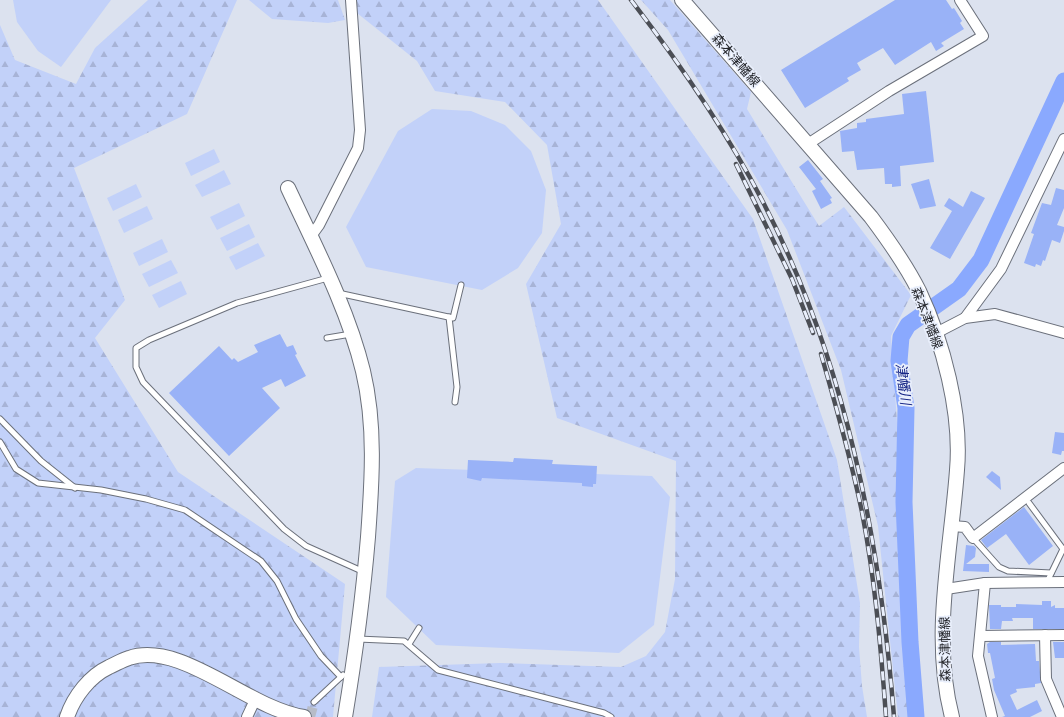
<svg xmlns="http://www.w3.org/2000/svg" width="1064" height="717" font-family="'Fira Sans','Noto Sans JP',sans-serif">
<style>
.grass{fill:#c2d1f9}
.forest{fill:url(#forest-firs)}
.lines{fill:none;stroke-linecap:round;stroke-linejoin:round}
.river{stroke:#8aa9fe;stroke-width:17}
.building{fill:#99b2f7}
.street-tunnel{stroke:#b7bcc8;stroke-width:10;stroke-dasharray:10 5;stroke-linecap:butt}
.lane-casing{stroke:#6b707b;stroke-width:7}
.street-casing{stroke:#6b707b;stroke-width:12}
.secondary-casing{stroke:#6b707b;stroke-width:16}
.lane{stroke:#fff;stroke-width:5}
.street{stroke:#fff;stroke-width:10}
.secondary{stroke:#fff;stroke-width:14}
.rail-casing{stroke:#4b4e55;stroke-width:4.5}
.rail{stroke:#e9effc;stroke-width:3;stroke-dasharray:9;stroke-linecap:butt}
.labels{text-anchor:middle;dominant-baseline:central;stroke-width:3.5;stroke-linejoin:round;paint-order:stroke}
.street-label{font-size:13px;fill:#24262b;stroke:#e9effc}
.water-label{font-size:14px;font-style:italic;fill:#172686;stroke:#e9effc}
</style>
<defs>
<pattern id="forest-firs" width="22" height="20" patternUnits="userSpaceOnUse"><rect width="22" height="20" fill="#c2d1f9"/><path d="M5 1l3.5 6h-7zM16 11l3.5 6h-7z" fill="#a7b3d6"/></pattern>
</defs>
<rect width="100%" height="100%" fill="#dce2ef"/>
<!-- grass -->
<g class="grass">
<path d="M13 0H111L61 67 38 51 17 22Z"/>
<path d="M432 109 471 111 505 125 531 151 546 190 542 233 518 268 482 290 366 267 346 227 398 131Z"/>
<path d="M214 149 220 162 191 176 185 163Z"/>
<path d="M224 170 231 184 202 197 195 185Z"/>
<path d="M136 184 142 197 113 211 107 198Z"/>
<path d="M239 203 245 216 217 230 210 217Z"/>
<path d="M147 206 153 219 124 233 118 220Z"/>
<path d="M249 224 255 237 227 251 220 238Z"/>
<path d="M162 239 168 252 139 266 133 253Z"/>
<path d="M258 243 265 256 236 270 229 257Z"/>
<path d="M171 260 178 273 149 287 142 274Z"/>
<path d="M181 281 187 294 159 308 152 295Z"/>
<path d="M416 468 652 476 670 497 654 625 619 653 436 645 386 597 395 481Z"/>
</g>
<!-- forest -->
<g class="forest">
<path d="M148 0H237L187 114 74 168 125 300 95 338 178 472 345 584 333 717H0V25L15 60 76 84 95 48Z"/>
<path d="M249 0H338L345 20 328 23 272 19Z"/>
<path d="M356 0H598L753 219 837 460 860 603 859 647 862 686 867 717H372L379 667 500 663 621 667 646 656 665 632 675 579 676 461 557 418 526 284 561 224 547 145 505 102 435 91 417 61 357 13Z"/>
<path d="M641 0H670L751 92 747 109 819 226 844 207 911 295 891 336 897 422 902 601 911 717H898L878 526 841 370 787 230 668 30Z"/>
</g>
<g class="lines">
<!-- river -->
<path class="river" d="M916 717 910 642 904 502 906 408 899 361 901 337 908 325 959 289 981 260 1064 81"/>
</g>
<!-- building -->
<g class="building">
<path d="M895 0H946L952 9 954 8 962 21 960 23 964 29 941 43 944 46 936 51 931 42 895 65 883 48 857 63 861 70 847 78 849 81 805 108 781 70Z"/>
<path d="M926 91 934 162 900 166 901 186 892 187V184H885L884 168 857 170 854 151 842 152 840 131 857 128V123L866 122V119L904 114 902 94Z"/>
<path d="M808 160 823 179 820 181 832 198 830 199 832 203 821 209 812 191 816 189 799 167Z"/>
<path d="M929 179 936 206 920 209 911 184Z"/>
<path d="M1056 188 1064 190V208L1057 225 1064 227V231L1060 243 1052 240 1045 261 1043 260 1041 266 1036 264 1035 267 1024 263 1034 234 1031 233 1042 203 1051 205Z"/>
<path d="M971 191 985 198 950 259 930 248 952 211 944 206 949 198 963 207Z"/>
<path d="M280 334 287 347 293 345 297 354 295 355 306 376 285 387 281 379 262 388 280 408 229 456 169 393 219 346 232 360 234 358 238 362 258 352 254 345Z"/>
<path d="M1055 432 1064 433V451H1062L1061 455 1052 453Z"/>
<path d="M514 458 553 460 552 464 597 466 596 484H593V487L582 486V483L482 478 481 481 467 478 468 460 513 462Z"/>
<path d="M992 471 1000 477 1001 490 986 477Z"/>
<path d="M1024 507 1053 546 1029 565 1006 534 987 548 981 540Z"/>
<path d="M966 545 974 546 976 548 975 557 966 564H989V572L963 571Z"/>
<path d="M1042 601H1051V607L1055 605V608H1064V629H1033V618H1012L1013 621H1002L1001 629H990L989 605H1001V607H1016V604L1042 605Z"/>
<path d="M990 642H1001V645L1035 644 1036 661H1039L1041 683 1035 684V687L1016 689 1017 692 1010 695 1017 710 1037 700 1042 711 1030 717H1002L1005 716 994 690 992 679 995 678 990 653H988L987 644Z"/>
<path d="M1053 642H1064V658H1055Z"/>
</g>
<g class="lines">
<!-- street-tunnel -->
<path class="street-tunnel" d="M310 717 314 702"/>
<!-- lane casing -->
<g class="lane-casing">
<g id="lane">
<path d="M328 278 237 303 149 340 136 348V367L143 382 284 529 306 546 364 572"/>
<path d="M338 293 453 318 461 285"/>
<path d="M449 317 457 387 455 402"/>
<path d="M327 338 351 334"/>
<path d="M0 419 41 461 75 488"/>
<path d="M0 442 16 469 38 483 101 490 146 499 185 510 261 561 277 581 296 619 321 656 341 677"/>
<path d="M1029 503 1063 549 1047 582"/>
<path d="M973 538 999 567 1008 571 1051 573"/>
<path d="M358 639 404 641 438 670 604 713 611 717"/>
<path d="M409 644 419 628"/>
<path d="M314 702 343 675"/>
</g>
</g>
<!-- street casing -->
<g class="street-casing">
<g id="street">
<path d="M808 144 889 91 983 36 960 0"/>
<path d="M311 236 319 225 358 148 360 130 351 0"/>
<path d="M965 318 1001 269 1064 139"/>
<path d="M936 333 965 318 995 314 1064 333"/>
<path d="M952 526 965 527 973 538 1064 468"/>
<path d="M985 583 978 656 992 717"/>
<path d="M946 589 985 583 1064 582"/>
<path d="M1045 635 1046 679 1062 717"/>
<path d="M981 636 1064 635"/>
<path d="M247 717 255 700"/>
</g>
</g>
<!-- secondary casing -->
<g class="secondary-casing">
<g id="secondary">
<path d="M682 0 871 217C889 241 906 265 919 291 943 342 962 413 957 470 951 552 931 637 952 717"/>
<path d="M288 188C315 246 348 309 363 371 376 425 372 482 368 537 363 597 355 657 345 717"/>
<path d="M67 717C74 696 90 676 109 667 116 664 122 660 129 658 181 640 249 709 304 717"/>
</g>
</g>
<!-- lane -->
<use href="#lane" class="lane"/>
<!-- street -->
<use href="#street" class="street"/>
<!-- secondary -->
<use href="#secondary" class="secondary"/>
<!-- rail casing -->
<g class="rail-casing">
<g id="rail">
<path d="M631 0C680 64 726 130 763 202 846 362 880 539 894 717"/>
<path d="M736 164 792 279 813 333"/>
<path d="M821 354C836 406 851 459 862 512 875 579 881 649 886 717"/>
</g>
</g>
<!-- rail -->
<use href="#rail" class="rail"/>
</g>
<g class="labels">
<!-- street labels -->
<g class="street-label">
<text transform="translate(736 60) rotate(49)">森本津幡線</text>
<text transform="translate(927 318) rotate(69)">森本津幡線</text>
<text transform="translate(945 649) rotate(-91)">森本津幡線</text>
</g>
<!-- water labels -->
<g class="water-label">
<text transform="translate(903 384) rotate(83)">津幡川</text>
</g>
</g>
</svg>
